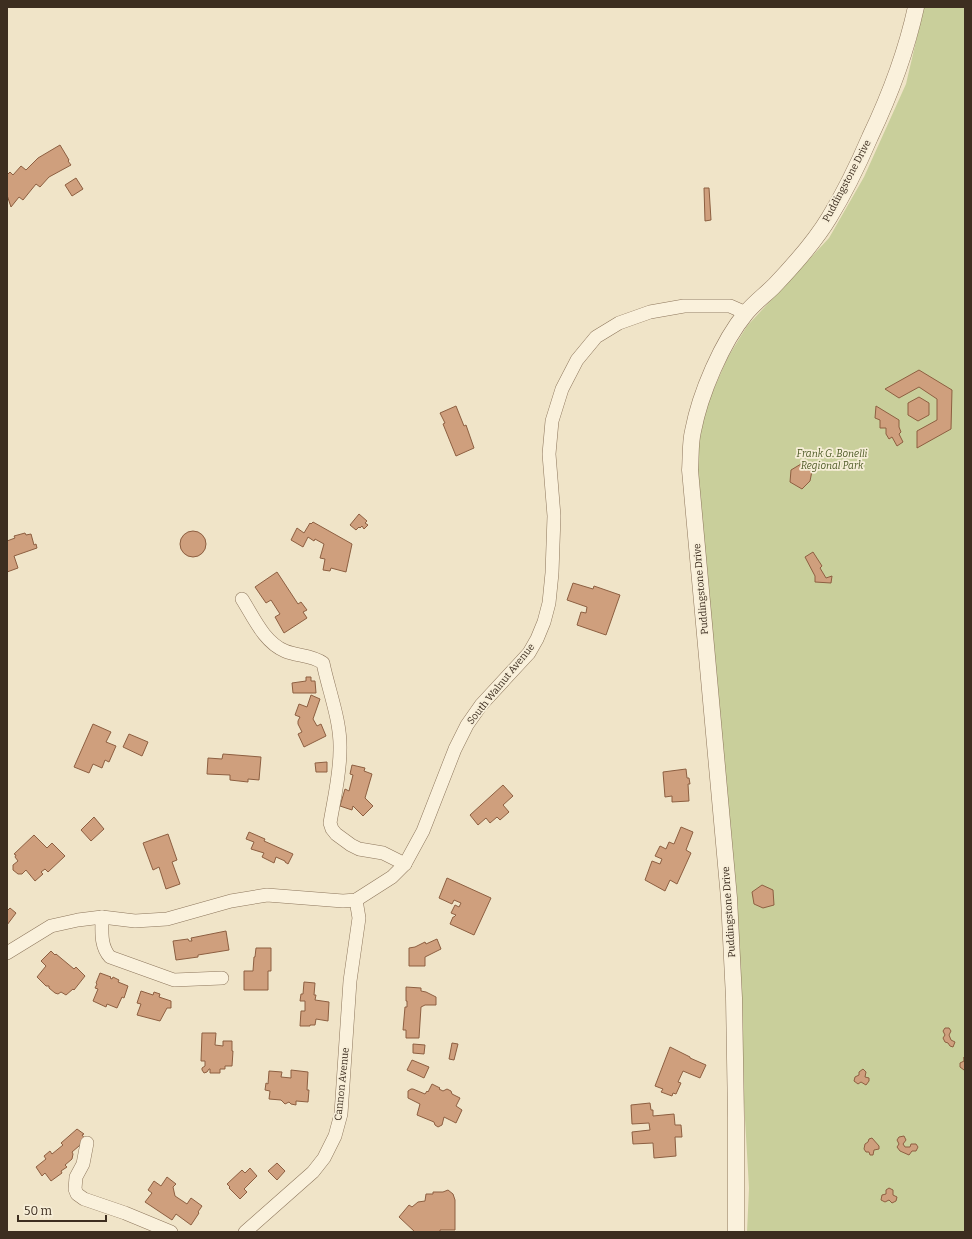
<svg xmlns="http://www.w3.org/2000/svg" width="972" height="1239" font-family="Bitter,serif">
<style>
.green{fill:#c9cf9b}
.building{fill:#cf9f7d;stroke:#8d5f41}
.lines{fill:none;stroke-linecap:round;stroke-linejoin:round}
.minor-casing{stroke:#8d765c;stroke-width:14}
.tertiary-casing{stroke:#8d765c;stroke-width:17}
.minor{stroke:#faf1dc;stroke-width:13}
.tertiary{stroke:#faf1dc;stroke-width:16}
.labels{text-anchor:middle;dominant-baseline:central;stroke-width:3.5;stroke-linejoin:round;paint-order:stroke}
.street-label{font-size:10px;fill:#3d2e20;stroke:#f7eed8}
.park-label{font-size:10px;font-style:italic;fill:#4d5a26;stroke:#f7eed8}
</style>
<rect width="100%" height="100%" fill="#f0e4c8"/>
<!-- green -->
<path class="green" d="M924 7H965V1232H747L749 1188 728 825 698 471V445L701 425 708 402 728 357 747 326 829 238 864 177 906 84Z"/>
<!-- building -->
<g class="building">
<path d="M60 145 69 160 68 161 71 165 49 177 40 187 36 184 23 200 19 197 11 207 7 195V175L10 172 13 175 21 166 26 170 38 158Z"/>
<path d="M76 178 83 189 72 196 65 185Z"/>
<path d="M704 188H709L711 220 705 221Z"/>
<path d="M919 370 952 390 951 429 917 448V431L937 420V399L919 387 899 398 885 389Z"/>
<path d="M919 397 929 403V415L918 421 908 415V403Z"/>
<path d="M456 406 464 426 466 425 474 448 456 456 443 424 445 423 440 413Z"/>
<path d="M876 406 899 420V427L901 432 899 434 903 442 897 446 892 437 889 439 886 434V428H880V420L875 418Z"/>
<path d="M801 464 812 471 810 481 802 489 790 482 791 470Z"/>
<path d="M359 514 367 521 365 523 368 525 364 529 362 526 360 528 359 527 356 530 350 525Z"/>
<path d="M313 522 352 544 346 572 331 568 330 571 323 570 325 559 320 558 324 544 315 539 314 541 308 537 303 547 291 540 297 528 304 533 310 523 311 524Z"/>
<circle cx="193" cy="544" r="13"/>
<path d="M25 533 26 535 31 534 34 545 36 544 37 548 14 556 18 568 7 572V541L15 538 14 536Z"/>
<path d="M813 552 822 566 820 568 826 578 832 576 831 583 815 582V576L805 557Z"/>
<path d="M277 572 298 604 301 602 307 610 303 612 307 618 284 633 275 617 280 614 271 600 266 603 255 587Z"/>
<path d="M573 583 593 589 594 586 620 595 606 635 577 625 581 612 586 613 587 607 567 600Z"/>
<path d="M306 677H311V681H315L316 693H293L292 683 306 681Z"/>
<path d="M311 695 320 699 313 719 317 726 321 724 326 736 304 747 298 734 302 732 298 724V721L300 717 295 715 299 704 307 707Z"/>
<path d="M93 724 111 732 106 742 116 746 109 762 105 760 102 768 93 764 89 773 74 767Z"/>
<path d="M129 734 148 742 142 756 123 747Z"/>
<path d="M223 754 261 757 259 780 248 779V782L230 780V775L207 774 208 758 222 759Z"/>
<path d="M327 762V772H316L315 763Z"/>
<path d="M352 765 365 768 364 771 372 774 365 798 373 806 363 816 353 806 352 810 340 806 345 789 349 791 353 775 350 774Z"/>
<path d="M686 769 687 778H689L690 784H688L689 801 672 802V796L665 797 663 772Z"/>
<path d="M503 785 513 796 503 805 509 812 500 820 497 817 490 823 486 818 478 825 470 815Z"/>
<path d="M94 817 104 829 91 841 81 830Z"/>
<path d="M681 827 693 832 686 850 691 853 677 884 670 880 665 891 645 880 652 861 660 864 662 859 655 856 660 846 666 849 669 842 674 844Z"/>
<path d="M249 832 265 839 264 841 293 854 288 864 285 862V861L276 857 274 863 262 857 264 853 251 849 254 842 246 839Z"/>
<path d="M168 834 177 860 172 862 180 884 166 889 159 867 153 870 143 843Z"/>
<path d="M34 835 47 848 52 843 65 856 48 872 45 869 41 872 43 874 35 881 26 870 22 874H18L13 870V865L18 861 15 857 16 855 14 854Z"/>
<path d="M447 878 491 898 474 935 450 924 453 917H454L456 915 451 913 455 905 459 907 461 903 454 900 452 904 439 898Z"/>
<path d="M762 885 773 890 774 905 763 908 754 904 752 892Z"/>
<path d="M10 908 16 913 7 925V911Z"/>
<path d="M226 931 229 950 198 955V957L176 960 173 941 188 939 189 941H192L191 938Z"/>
<path d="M437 939 441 949 425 957V966H409V948L415 947 425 942 426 944Z"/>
<path d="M256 948H271V971H268V990H244V971H253L254 957H255Z"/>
<path d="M51 951 55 955 56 954 74 969 76 967 85 976 74 990 73 989 66 995 61 992 58 994 55 993 49 988V986H46L37 977 46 966 41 961Z"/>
<path d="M100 973 111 977 110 978 112 979 113 977 119 980 118 982 128 986 124 998 122 997 117 1008 107 1004 106 1007 93 1001 98 989 95 988 97 984 96 983Z"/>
<path d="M304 982 315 983 314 995H316L315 1000 329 1002 328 1021 316 1019 315 1025H310V1026H300L301 1011H305V1001H300L301 994H303Z"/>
<path d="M406 987 421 988V991L426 992 436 997V1005H425L421 1007 419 1038H406V1030H403L405 1007H407V1001H406Z"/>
<path d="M141 991 153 995 154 992 160 994 159 997 171 1001V1008H167L160 1021 137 1015 141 1004 137 1003Z"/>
<path d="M945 1028H949L951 1031 949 1035 951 1040 955 1042 953 1047 950 1046 948 1043 945 1042 943 1038 945 1035 943 1031Z"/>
<path d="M202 1033H216L215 1045 223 1046V1041H232V1051H233L232 1066H225V1069H220V1073H210V1069H209L207 1072 204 1073 202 1070V1068L205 1066V1061H201Z"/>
<path d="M452 1043 458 1044 454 1060 449 1059Z"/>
<path d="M413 1044 425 1045 424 1054 413 1053Z"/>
<path d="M670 1047 690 1057V1058L706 1065 700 1078 683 1071 678 1082 681 1083 676 1094 673 1093 672 1096 661 1092 663 1089 655 1086Z"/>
<path d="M964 1057 965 1069 964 1070 960 1067V1063L964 1061Z"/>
<path d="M412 1060 429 1067 424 1078 407 1070Z"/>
<path d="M863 1069 866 1072 865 1077 869 1078V1081L866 1085 861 1082 858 1084 854 1081 855 1077 859 1075V1072Z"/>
<path d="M291 1070 308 1072 307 1090H309L308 1102 296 1101V1105L291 1104 289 1102 285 1104 281 1100 269 1099 270 1091 265 1090 266 1083 268 1084 269 1071 282 1072 281 1077 291 1078Z"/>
<path d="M432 1084 440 1088 439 1089 443 1091 447 1089 451 1091 452 1094 460 1098 456 1106 462 1110 456 1123 444 1117 442 1125 438 1127 435 1125 434 1122 417 1115 420 1104 408 1098V1091L411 1089H413L425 1094 427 1091 428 1092Z"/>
<path d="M650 1103 651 1110H653V1116L674 1114 675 1125H681L682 1137H675L676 1156 654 1158 653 1143 633 1144 632 1132 650 1130 649 1123 632 1124 631 1105Z"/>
<path d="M77 1129 84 1134 82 1135 86 1140 72 1152 73 1154 72 1159 65 1165 67 1167 61 1171 62 1173 51 1181 45 1173 42 1176 36 1167 46 1159 44 1156 50 1151 52 1154 63 1145 61 1143Z"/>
<path d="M904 1136 906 1140 903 1144 905 1147H910L911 1144H916L918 1147 916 1151H912L909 1155 900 1151 897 1147 899 1144 897 1140 899 1137Z"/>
<path d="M872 1138 879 1146V1149L874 1150 873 1155H870L869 1152H866L864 1149 865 1144 868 1142 869 1139Z"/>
<path d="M277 1163 285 1171 277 1180 268 1171Z"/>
<path d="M250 1168 257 1176 244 1189 247 1192 240 1199 229 1188 230 1187 227 1184 242 1170 245 1173Z"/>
<path d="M167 1177 176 1184 173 1187 175 1196 187 1204 191 1198 202 1206 198 1212 199 1213 191 1225 176 1214 172 1220 145 1202 152 1193 148 1190 154 1181 161 1186Z"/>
<path d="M889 1188 893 1190V1195L897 1197 896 1201 892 1203 889 1200 885 1202 881 1200 882 1195 886 1194V1190Z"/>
<path d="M448 1190 453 1194 455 1200V1230H440V1232H415L399 1217 409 1205 412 1207 418 1202 425 1201 426 1194H433V1192H443Z"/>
</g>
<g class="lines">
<!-- minor casing -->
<g class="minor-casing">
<g id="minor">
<path d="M242 599C254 618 264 642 285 651 297 656 312 655 323 663 329 692 341 721 340 750 340 775 334 799 330 823L332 829 336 834 351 845 359 849 383 853 405 864"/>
<path d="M102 917C102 931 100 946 110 957L174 980 222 978"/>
<path d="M7 953 51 926 78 920 102 917 135 921 167 919 231 901 267 895 343 901 356 900 392 877 405 864 423 831 455 749 467 725 481 705 529 653 537 639 544 622 549 603 552 573 554 516 549 454 552 421 562 389 577 360 596 337 619 323 650 312 684 306H730L746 313"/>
<path d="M87 1143 83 1164 76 1177 75 1189 77 1194 84 1199 125 1213 171 1232"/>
<path d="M245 1232 313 1172 324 1158 335 1136 341 1114 350 981 359 918 356 900"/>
</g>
</g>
<!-- tertiary casing -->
<g class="tertiary-casing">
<path id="tertiary" d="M736 1232V1117L734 998 729 898 690 470C691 457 690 443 693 431 700 394 722 342 746 313 754 303 765 295 774 286 794 265 814 243 829 218 845 192 858 165 870 137 890 95 906 53 916 7"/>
</g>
<!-- minor -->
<use href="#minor" class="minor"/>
<!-- tertiary -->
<use href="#tertiary" class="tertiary"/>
</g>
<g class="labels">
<!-- street labels -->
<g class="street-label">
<text transform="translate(847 181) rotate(-62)">Puddingstone Drive</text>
<text transform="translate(701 589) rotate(-95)">Puddingstone Drive</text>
<text transform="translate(501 684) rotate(-51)">South Walnut Avenue</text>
<text transform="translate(729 912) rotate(-94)">Puddingstone Drive</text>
<text transform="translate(342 1084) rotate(-84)">Cannon Avenue</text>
</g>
<!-- park labels -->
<g class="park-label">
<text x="832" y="454">Frank G. Bonelli<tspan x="832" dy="12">Regional Park</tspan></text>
</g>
</g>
<!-- border -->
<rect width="972" height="1239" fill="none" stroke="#3d2e20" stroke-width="16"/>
<!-- scale -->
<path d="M18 1215v6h88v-6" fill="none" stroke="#3d2e20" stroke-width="2"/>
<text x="24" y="1215" font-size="12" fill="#3d2e20" stroke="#f7eed8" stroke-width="3" paint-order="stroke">50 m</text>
</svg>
